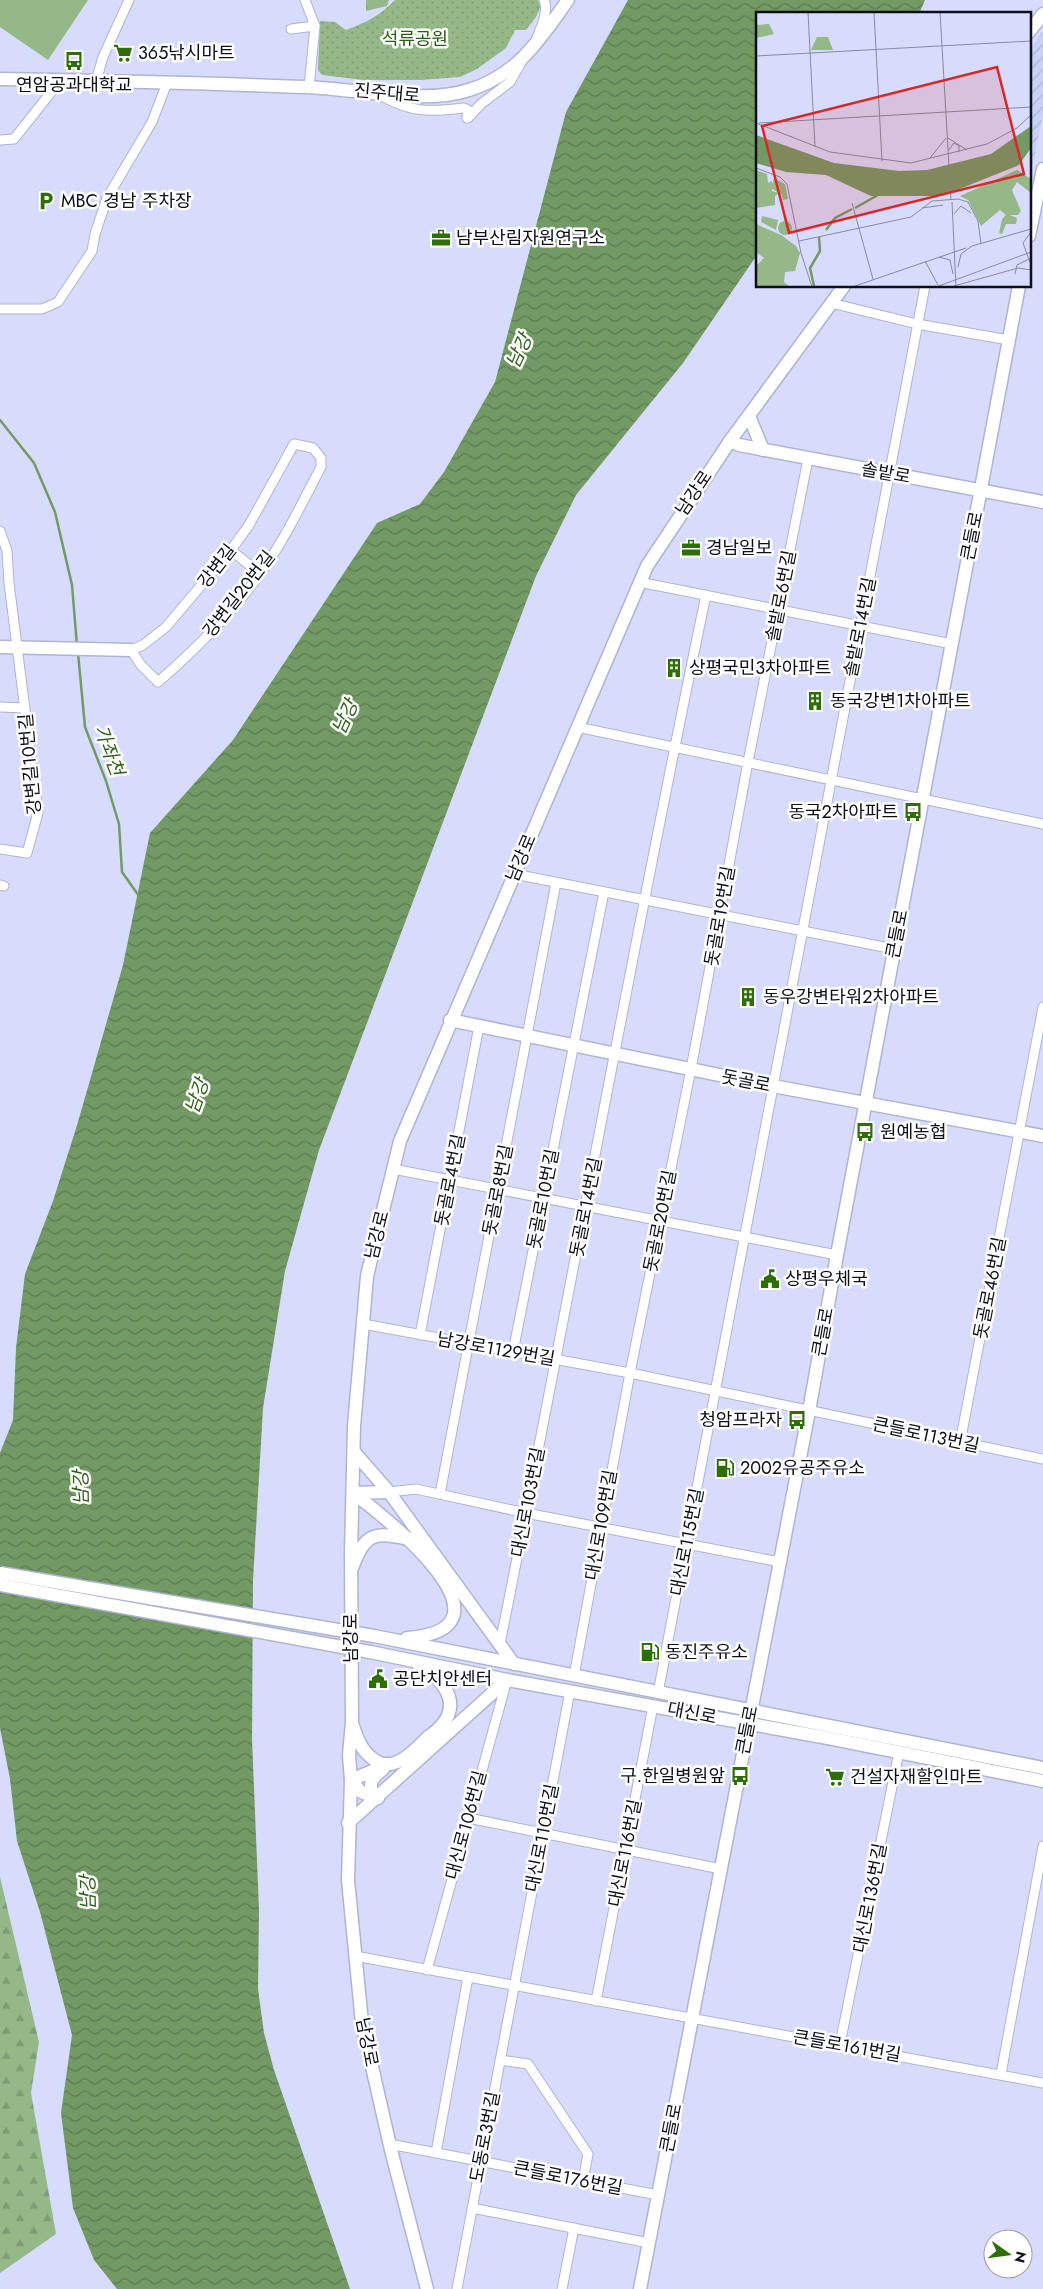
<svg xmlns="http://www.w3.org/2000/svg" width="1043" height="2289" font-family="Jost,'Noto Sans KR',sans-serif">
<style>
.industrial{fill:url(#industrial-furrows)}
.grass{fill:url(#grass-dots)}
.forest{fill:url(#forest-firs)}
.garden{fill:#95b888}
.water{fill:url(#water-waves)}
.lines{fill:none;stroke-linecap:round;stroke-linejoin:round}
.stream{stroke:#739965;stroke-width:2.5}
.street-casing{stroke:#afb4d3;stroke-width:11}
.secondary-casing{stroke:#afb4d3;stroke-width:15}
.street{stroke:#fff;stroke-width:9}
.secondary{stroke:#fff;stroke-width:12}
.secondary-bridge-casing{stroke:#afb4d3;stroke-width:15;stroke-linecap:butt}
.secondary-bridge{stroke:#fff;stroke-width:12}
.labels{text-anchor:middle;dominant-baseline:central;stroke-width:5;stroke-linejoin:round;paint-order:stroke}
.park-label{font-size:18px;fill:#2c5d14;stroke:#fff}
.poi-label{font-size:18px;fill:#0d0f19;stroke:#fff;text-anchor:start}
.street-label{font-size:18px;fill:#0d0f19;stroke:#fff}
.water-label{font-size:19px;font-style:italic;fill:#306119;stroke:#fff}
.inset-river{fill:none;stroke:#739965;stroke-width:2.5}
.inset-road{fill:none;stroke:#868aa1;stroke-width:1}
.view{fill:#d62828;fill-opacity:0.15;stroke:#d62828;stroke-width:2.5}
.inset-edge{fill:none;stroke:#0d0f19;stroke-width:2.5}
</style>
<defs>
<pattern id="industrial-furrows" width="10" height="10" patternUnits="userSpaceOnUse" patternTransform="scale(1.25)"><rect width="10" height="10" fill="#cad1f7"/><path d="M-1 1l2-2M0 10L10 0M9 11l2-2" fill="none" stroke="#acb2d3"/></pattern>
<pattern id="grass-dots" width="8" height="8" patternUnits="userSpaceOnUse" patternTransform="scale(1.25)"><rect width="8" height="8" fill="#95b888"/><path d="M2 2h.1M6 6h.1" fill="none" stroke="#7f9d75" stroke-width="1.8" stroke-linecap="round"/></pattern>
<pattern id="forest-firs" width="22" height="20" patternUnits="userSpaceOnUse" patternTransform="scale(1.25)"><rect width="22" height="20" fill="#95b888"/><path d="M5 1l3.5 6h-7zM16 11l3.5 6h-7z" fill="#7f9d75"/></pattern>
<pattern id="water-waves" width="16" height="10" patternUnits="userSpaceOnUse" patternTransform="scale(1.25)"><rect width="16" height="10" fill="#739965"/><path d="M0 5q4-4 8 0t8 0" fill="none" stroke="#5d7b52"/></pattern>
</defs>
<rect width="100%" height="100%" fill="#d7dcfc"/>
<!-- industrial -->
<path class="industrial" d="M1043 31V114L1029 182V51Z"/>
<!-- grass -->
<path class="grass" d="M395 0H538L541 6 536 17 526 30H515L506 48 477 69 460 77 421 80H363L322 75 318 70 320 21 335 22 346 30C365 23 381 15 395 0Z"/>
<!-- forest -->
<g class="forest">
<path d="M366 0H389L387 6 366 11Z"/>
<path d="M0 1877 39 2042 31 2093 56 2234 0 2273Z"/>
</g>
<!-- garden -->
<path class="garden" d="M0 0H88L48 60 0 27Z"/>
<!-- water -->
<path class="water" d="M628 0H925L919 14H757V255L683 363 576 495 536 576 319 1150 285 1271 263 1408 253 1580 252 1739 259 1910 258 1989 264 2033 274 2070 350 2289H117L94 2260 73 2208 61 2113 72 2035 40 1912 17 1841 10 1779 0 1728V1453L13 1420 16 1348 25 1274 53 1201 78 1122 123 965 150 833 233 740 377 523 420 504 444 472 495 382 566 112Z"/>
<g class="lines">
<!-- stream -->
<g class="stream">
<path d="M0 420 34 463 55 512 72 585 77 646"/>
<path d="M78 653 85 727 106 781 119 824 122 872 139 896"/>
</g>
<!-- street casing -->
<g class="street-casing">
<g id="street">
<path d="M305 0 315 26 309 87"/>
<path d="M291 29 315 26"/>
<path d="M537 38C541 27 549 11 544 0"/>
<path d="M96 81 103 57 129 0"/>
<path d="M382 96C412 113 430 112 464 108L468 110 467 118"/>
<path d="M468 118 481 104 510 82 522 61"/>
<path d="M0 140 14 139 60 81"/>
<path d="M831 303 917 324 1009 340"/>
<path d="M0 309H42L58 302 92 251 95 234 107 198 152 122 167 83"/>
<path d="M294 444 313 448 321 458V467C302 503 284 541 260 574 231 614 195 650 158 682L141 665 131 650 143 645 166 627 231 550 249 525Z"/>
<path d="M0 531 7 551 9 583 38 813 27 853 0 849"/>
<path d="M231 550 260 574"/>
<path d="M639 582 952 644"/>
<path d="M0 707 25 708"/>
<path d="M577 727 1043 824"/>
<path d="M514 874 894 949"/>
<path d="M0 885 4 886"/>
<path d="M393 1169 837 1255"/>
<path d="M363 1324 630 1373 1043 1459"/>
<path d="M420 1335 479 1026"/>
<path d="M513 1352 604 892"/>
<path d="M960 1443 1043 1007"/>
<path d="M389 1492 416 1489 526 1513 780 1562"/>
<path d="M440 1494 556 883"/>
<path d="M500 1644C570 1294 633 944 706 595"/>
<path d="M574 1676 630 1373 691 1069 748 762 808 459"/>
<path d="M658 1693 925 286"/>
<path d="M468 1818 721 1869"/>
<path d="M355 1956 1043 2083"/>
<path d="M427 1970 507 1680"/>
<path d="M596 2001 653 1706"/>
<path d="M840 2044 899 1752"/>
<path d="M500 2060 528 2064 588 2154 583 2181"/>
<path d="M1001 2074 1043 1846"/>
<path d="M389 2144 658 2195"/>
<path d="M436 2153 468 1977"/>
<path d="M472 2208 649 2243"/>
<path d="M457 2289 570 1691"/>
<path d="M562 2289 574 2228"/>
</g>
</g>
<!-- secondary casing -->
<g class="secondary-casing">
<g id="secondary">
<path d="M1029 32 1043 14"/>
<path d="M0 79C102 81 205 83 307 87 357 89 423 105 469 90 518 75 540 39 568 0"/>
<path d="M1029 236 1043 169"/>
<path d="M749 416 763 450"/>
<path d="M730 441 739 445 1043 502"/>
<path d="M0 647 131 650"/>
<path d="M450 1020 773 1086 1043 1136"/>
<path d="M354 1452 389 1492 514 1664"/>
<path d="M353 1493C387 1518 526 1629 407 1638"/>
<path d="M353 1493 389 1492"/>
<path d="M353 1566C366 1530 377 1533 410 1539"/>
<path d="M374 1636 1043 1768"/>
<path d="M370 1652 507 1680 828 1738 1043 1781"/>
<path d="M353 1726C358 1741 362 1752 376 1761 395 1773 416 1749 428 1737 434 1733 441 1727 445 1721 460 1698 439 1676 419 1667"/>
<path d="M373 1796C368 1782 372 1778 383 1769"/>
<path d="M378 1798 361 1792 351 1780 389 1764"/>
<path d="M348 1823 507 1680"/>
<path d="M427 2289 391 2150 362 2023 348 1880 351 1780 349 1755 352 1722 351 1553 354 1426 367 1276 400 1141 647 566 730 441 844 286"/>
<path d="M640 2289 809 1411 837 1255 1019 286"/>
</g>
</g>
<!-- street -->
<use href="#street" class="street"/>
<!-- secondary -->
<use href="#secondary" class="secondary"/>
<!-- secondary-bridge casing -->
<g class="secondary-bridge-casing">
<g id="secondary-bridge">
<path d="M0 1573 374 1636"/>
<path d="M0 1585 370 1652"/>
</g>
</g>
<!-- secondary-bridge -->
<use href="#secondary-bridge" class="secondary-bridge"/>
</g>
<!-- icons -->
<defs>
<g id="supermarket-bare" transform="scale(1.5)"><path d="M-6-5.5h2.5l.6 2H6L4.5 2H-2.5L-4.4-4H-6ZM-1.5 3.2a1.3 1.3 0 1 0 .1 0ZM3 3.2a1.3 1.3 0 1 0 .1 0Z" fill="#2e6f05" stroke="#fff" stroke-width="2.5" paint-order="stroke"/></g>
<g id="bus-bare" transform="scale(1.5)"><path d="M-5-6H5V4H4V6H2V4H-2V6H-4V4H-5ZM-3.5-4V0h7V-4ZM-3.5 1.2v1.5H-2V1.2ZM2 1.2v1.5H3.5V1.2Z" fill="#2e6f05" stroke="#fff" stroke-width="2.5" paint-order="stroke"/></g>
<g id="parking-bare" transform="scale(1.5)"><path d="M-3.5-5.5H1a3.5 3.5 0 0 1 0 7H-1V5.5H-3.5ZM-1-3.4V-.6H.8a1.4 1.4 0 0 0 0-2.8Z" fill="#2e6f05" stroke="#fff" stroke-width="2.5" paint-order="stroke"/></g>
<g id="office-bare" transform="scale(1.5)"><path d="M-6-3h4V-5.5h4V-3h4V5H-6ZM-1-4.5V-3h2v-1.5ZM-6 0V1H6V0Z" fill="#2e6f05" stroke="#fff" stroke-width="2.5" paint-order="stroke"/></g>
<g id="building-bare" transform="scale(1.5)"><path d="M-4-6H4V6H1V3H-1V6H-4ZM-2.5-4.3h1.7v1.8h-1.7ZM.8-4.3h1.7v1.8H.8ZM-2.5-1h1.7V.8h-1.7ZM.8-1h1.7V.8H.8Z" fill="#2e6f05" stroke="#fff" stroke-width="2.5" paint-order="stroke"/></g>
<g id="civic-bare" transform="scale(1.5)"><path d="M-.6-6.5H3V-4.5H.6V-3L4-1V1h2V6H-6V1h2V-1L-.6-3ZM-1.2 2.5V6h2.4V2.5Z" fill="#2e6f05" stroke="#fff" stroke-width="2.5" paint-order="stroke"/></g>
<g id="fuel-bare" transform="scale(1.5)"><path d="M-5.5-6h7V0h2V4h1.3V-2.5L3-4.5l.8-.8L6-3V5H2.5V1h-1V6h-7ZM-4.2-4.7v3.2H.2V-4.7Z" fill="#2e6f05" stroke="#fff" stroke-width="2.5" paint-order="stroke"/></g>
</defs>
<g fill-rule="evenodd">
<use href="#supermarket-bare" x="123" y="53"/>
<use href="#bus-bare" x="74" y="61"/>
<use href="#parking-bare" x="46" y="201"/>
<use href="#office-bare" x="441" y="238"/>
<use href="#office-bare" x="691" y="548"/>
<use href="#building-bare" x="674" y="668"/>
<use href="#building-bare" x="815" y="701"/>
<use href="#bus-bare" x="913" y="812"/>
<use href="#building-bare" x="748" y="997"/>
<use href="#bus-bare" x="865" y="1132"/>
<use href="#civic-bare" x="770" y="1279"/>
<use href="#bus-bare" x="797" y="1420"/>
<use href="#fuel-bare" x="725" y="1468"/>
<use href="#fuel-bare" x="650" y="1652"/>
<use href="#civic-bare" x="378" y="1679"/>
<use href="#bus-bare" x="740" y="1776"/>
<use href="#supermarket-bare" x="835" y="1777"/>
</g>
<g class="labels">
<!-- park labels -->
<g class="park-label">
<text x="415" y="39">석류공원</text>
</g>
<!-- poi labels -->
<g class="poi-label">
<text x="138" y="53">365낚시마트</text>
<text x="74" y="85" text-anchor="middle">연암공과대학교</text>
<text x="61" y="201">MBC 경남 주차장</text>
<text x="456" y="238">남부산림자원연구소</text>
<text x="706" y="548">경남일보</text>
<text x="689" y="668">상평국민3차아파트</text>
<text x="830" y="701">동국강변1차아파트</text>
<text x="898" y="812" text-anchor="end">동국2차아파트</text>
<text x="763" y="997">동우강변타워2차아파트</text>
<text x="880" y="1132">원예농협</text>
<text x="785" y="1279">상평우체국</text>
<text x="782" y="1420" text-anchor="end">청암프라자</text>
<text x="740" y="1468">2002유공주유소</text>
<text x="665" y="1652">동진주유소</text>
<text x="393" y="1679">공단치안센터</text>
<text x="725" y="1776" text-anchor="end">구.한일병원앞</text>
<text x="850" y="1777">건설자재할인마트</text>
</g>
<!-- street labels -->
<g class="street-label">
<text transform="translate(387 93) rotate(5)">진주대로</text>
<text transform="translate(886 473) rotate(10)">솔밭로</text>
<text transform="translate(694 493) rotate(-56)">남강로</text>
<text transform="translate(972 536) rotate(-79)">큰들로</text>
<text transform="translate(217 566) rotate(-52)">강변길</text>
<text transform="translate(239 594) rotate(-52)">강변길20번길</text>
<text transform="translate(781 596) rotate(-79)">솔밭로6번길</text>
<text transform="translate(860 627) rotate(-79)">솔밭로14번길</text>
<text transform="translate(30 764) rotate(-95)">강변길10번길</text>
<text transform="translate(521 858) rotate(-67)">남강로</text>
<text transform="translate(720 916) rotate(-80)">돗골로19번길</text>
<text transform="translate(897 934) rotate(-79)">큰들로</text>
<text transform="translate(746 1081) rotate(11)">돗골로</text>
<text transform="translate(450 1180) rotate(-79)">돗골로4번길</text>
<text transform="translate(498 1190) rotate(-79)">돗골로8번길</text>
<text transform="translate(543 1199) rotate(-79)">돗골로10번길</text>
<text transform="translate(586 1207) rotate(-79)">돗골로14번길</text>
<text transform="translate(660 1221) rotate(-79)">돗골로20번길</text>
<text transform="translate(377 1235) rotate(-76)">남강로</text>
<text transform="translate(990 1288) rotate(-79)">돗골로46번길</text>
<text transform="translate(823 1332) rotate(-80)">큰들로</text>
<text transform="translate(496 1349) rotate(10)">남강로1129번길</text>
<text transform="translate(926 1435) rotate(12)">큰들로113번길</text>
<text transform="translate(528 1502) rotate(-79)">대신로103번길</text>
<text transform="translate(601 1525) rotate(-80)">대신로109번길</text>
<text transform="translate(687 1542) rotate(-79)">대신로115번길</text>
<text transform="translate(351 1638) rotate(-90)">남강로</text>
<text transform="translate(692 1713) rotate(11)">대신로</text>
<text transform="translate(747 1730) rotate(-79)">큰들로</text>
<text transform="translate(466 1825) rotate(-75)">대신로106번길</text>
<text transform="translate(542 1838) rotate(-79)">대신로110번길</text>
<text transform="translate(625 1853) rotate(-79)">대신로116번길</text>
<text transform="translate(870 1898) rotate(-79)">대신로136번길</text>
<text transform="translate(367 2042) rotate(79)">남강로</text>
<text transform="translate(847 2046) rotate(10)">큰들로161번길</text>
<text transform="translate(671 2128) rotate(-79)">큰들로</text>
<text transform="translate(485 2137) rotate(-79)">도동로3번길</text>
<text transform="translate(568 2178) rotate(11)">큰들로176번길</text>
</g>
<!-- water labels -->
<g class="water-label">
<text transform="translate(519 351) rotate(-65)">남강</text>
<text transform="translate(345 717) rotate(-65)">남강</text>
<text transform="translate(109 750) rotate(70)">가좌천</text>
<text transform="translate(197 1096) rotate(-70)">남강</text>
<text transform="translate(81 1488) rotate(-91)">남강</text>
<text transform="translate(88 1893) rotate(-91)">남강</text>
</g>
</g>
<!-- overview -->
<g transform="translate(756 12)">
<rect width="275" height="275" fill="#d7dcfc"/>
<path d="M61 25H72L77 38H55ZM18 166 29 172 32 187 27 188 26 183 15 176Z" fill="#95b888"/>
<path d="M0 158 11 162 12 171 16 169V179L23 181 19 184V193L0 196ZM261 158 275 167V181L261 170 256 178 265 199 262 203H254L261 206 260 212H250L246 222 243 221 246 207 250 203 244 198 225 214 212 188 204 184ZM0 212 25 223 40 234 44 241 39 259 29 260 28 270 34 275H0V254L8 246 0 240Z" fill="#95b888"/>
<path d="M13 12 18 22 0 26V13ZM6 204 22 208 20 218 5 210ZM22 216a7 7 0 1 1 14 0a7 7 0 1 1-14 0Z" fill="#95b888"/>
<path d="M275 114V136L263 153 186 184H115L70 163 30 160 0 151V123L78 151 143 159 171 158 235 142Z" fill="#739965"/>
<path class="inset-river" d="M99 196 122 183M70 218 79 206 96 197M58 274 54 256 64 239 63 225"/>
<path class="inset-road" d="M52 0 59 135M118 0 126 149M184 0 195 188M0 44 275 29M0 111 74 140 155 151 231 132 261 116 275 103M3 111 275 95M192 126 211 138M193 138 198 131 203 134V140M174 146 190 126M0 156 24 165 31 172 45 241 56 275M196 190 200 275M96 191 117 267M166 196 187 193M198 202 205 194 215 201M275 220 267 231 275 253M43 229 155 205 176 189 202 187 212 190 222 209 225 232M216 234 275 217M183 245 194 248 197 262M169 249 182 273M202 255 205 242 216 234M259 262 261 253 275 246M198 274 262 256 275 258M96 275 210 236M180 275 275 240"/>
<path class="view" d="M241 55 268 162 33 221 6 114Z"/>
<rect width="275" height="275" class="inset-edge"/>
</g>
<!-- north arrow -->
<g transform="translate(1008 2254) rotate(104)"><circle r="24" fill="#ffffff" stroke="#9e9fa3"/>
<path d="M0-4L9 19L0 12L-9 19Z" fill="#2e6f05"/>
<text y="-8" font-size="14" font-weight="bold" text-anchor="middle" fill="#0d0f19">N</text>
</g>
</svg>
